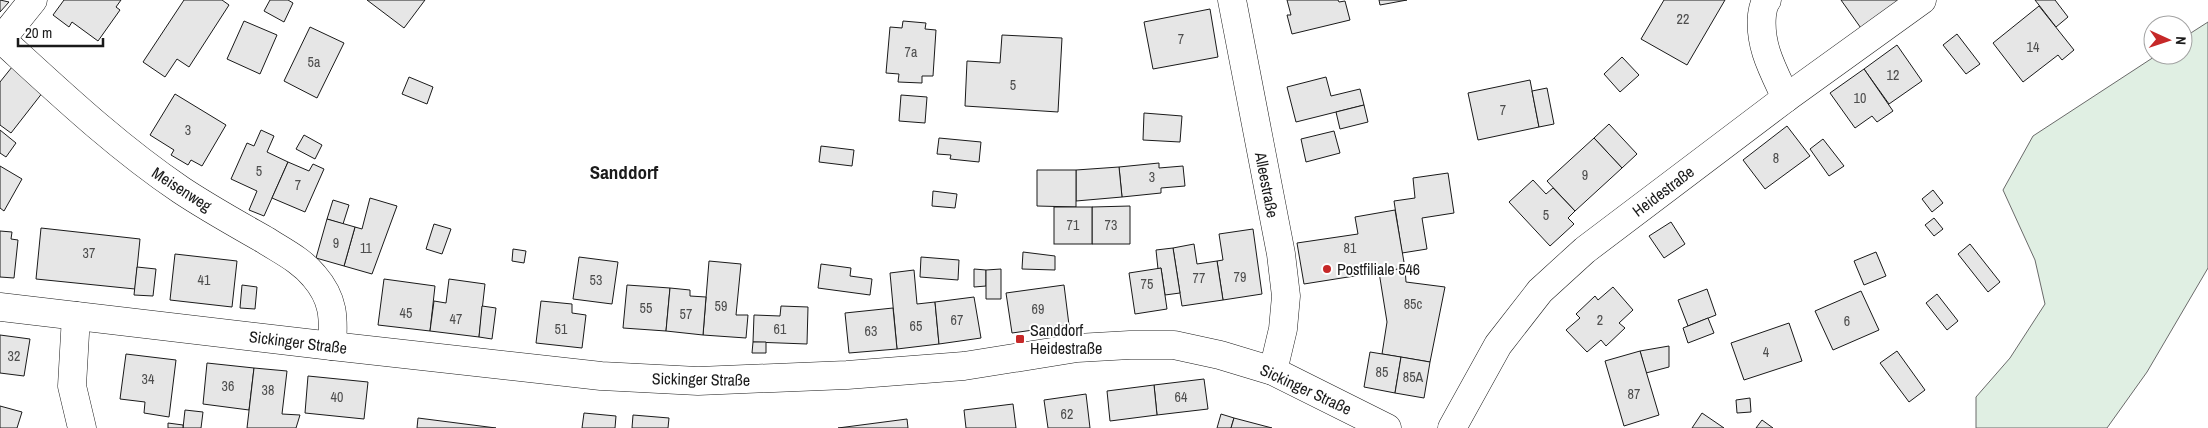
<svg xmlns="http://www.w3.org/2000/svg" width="2208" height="428" font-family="'Archivo Narrow',sans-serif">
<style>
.green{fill:#e0efe3;stroke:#6a6a6a}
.building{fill:#e6e6e6;stroke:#1a1a1a}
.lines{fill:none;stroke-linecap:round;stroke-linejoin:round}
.minor-casing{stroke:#1a1a1a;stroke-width:29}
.minor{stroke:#fff;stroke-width:28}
.poi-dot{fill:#c62828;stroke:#fff;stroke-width:2}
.labels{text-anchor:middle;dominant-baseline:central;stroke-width:4;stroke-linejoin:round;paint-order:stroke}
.number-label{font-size:14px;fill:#4d4d4d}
.street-label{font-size:16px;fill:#1a1a1a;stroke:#fff}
.poi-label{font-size:16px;fill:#1a1a1a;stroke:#fff;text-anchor:start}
.quarter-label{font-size:19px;font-weight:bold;fill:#1a1a1a;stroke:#fff}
</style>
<rect width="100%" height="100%" fill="#fff"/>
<!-- green -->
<path class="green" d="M2208 22V268L2147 372 2107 428H1976V397L2010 358 2045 304 2035 260 2003 190 2033 136 2157 55H2183V38Z"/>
<!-- building -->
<g class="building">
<path d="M0 0 9 2 0 12Z"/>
<path d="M64 0H121L116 7 120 10 98 41 72 22 69 27 53 15Z"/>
<path d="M184 0H222L229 5 189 67 177 59 165 77 143 62Z"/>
<path d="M270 0H288L293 3 284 22 264 11Z"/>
<path d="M367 0H425L404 28Z"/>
<path d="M1287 0H1338L1339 2 1345 1 1350 20 1292 34 1287 15H1291Z"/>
<path d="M1379 0H1407L1380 5Z"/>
<path d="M1664 0H1725L1687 65 1641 39Z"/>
<path d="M1841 0H1906L1863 31Z"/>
<path d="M2035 0H2055L2068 17 2056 27Z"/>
<path d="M2039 6 2074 50 2062 60 2058 55 2023 82 1993 43Z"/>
<path d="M1210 9 1218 57 1153 69 1144 22Z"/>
<path d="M244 21 277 35 260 74 227 59Z"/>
<path d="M903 21 926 23 925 29 936 30 933 76H922V83L898 82 899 74 886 73 890 27 902 28Z"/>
<path d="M310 27 344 43 317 98 284 81Z"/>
<path d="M1957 34 1980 64 1966 74 1943 45Z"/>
<path d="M1002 35 1062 38 1058 112 965 106 967 61 1000 63Z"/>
<path d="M1897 45 1922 81 1889 104 1864 69Z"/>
<path d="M1622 57 1639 75 1620 92 1604 74Z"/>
<path d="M12 67 43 92 11 133 0 125V82Z"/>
<path d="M1864 69 1893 111 1877 122 1872 116 1855 128 1830 93Z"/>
<path d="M409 77 433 87 427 104 402 94Z"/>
<path d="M1326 77 1331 96 1360 89 1364 105 1296 122 1287 87Z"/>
<path d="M1530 80 1539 127 1478 140 1468 93Z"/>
<path d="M1547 88 1554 124 1539 127 1532 91Z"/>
<path d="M175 94 226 125 202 166 191 160 188 165 171 155 174 150 150 135Z"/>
<path d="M901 95 927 97 925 123 899 121Z"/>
<path d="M1364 105 1368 122 1340 129 1336 112Z"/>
<path d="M1144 113 1182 116 1180 142 1143 140Z"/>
<path d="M1609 124 1637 154 1622 168 1594 138Z"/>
<path d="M1787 126 1810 156 1765 189 1743 160Z"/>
<path d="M0 130 16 143 6 157 0 153Z"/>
<path d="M261 130 274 136 267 152 288 162 264 216 249 210 257 191 231 179 247 143 254 146Z"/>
<path d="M1334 131 1340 153 1306 162 1301 139Z"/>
<path d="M304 135 322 145 315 159 296 149Z"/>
<path d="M939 138 981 142 979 162 950 159 951 155 937 154Z"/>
<path d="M1594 138 1622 168 1575 211 1547 181Z"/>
<path d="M1823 139 1844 166 1829 176 1810 149Z"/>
<path d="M821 146 854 150 852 166 819 162Z"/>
<path d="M288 162 309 171 313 164 324 169 305 212 272 198Z"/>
<path d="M1159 163V168L1183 166 1185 186 1161 188V193L1122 197 1119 167Z"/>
<path d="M0 166 22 179 4 211 0 208Z"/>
<path d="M1119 167 1122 197 1076 201V170Z"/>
<path d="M1037 170H1076V207L1037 206Z"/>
<path d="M1448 173 1454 213 1422 218 1427 249 1402 253 1394 201 1415 198 1413 178Z"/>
<path d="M1533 180 1546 194 1553 188 1575 211 1568 218 1574 224 1550 246 1509 202Z"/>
<path d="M1933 190 1943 203 1932 212 1922 199Z"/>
<path d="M933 191 957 194 955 208 932 206Z"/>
<path d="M370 198 397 206 372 274 344 266 355 227 362 229Z"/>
<path d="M333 200 349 205 343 224 327 219Z"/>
<path d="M1130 206V244H1092V207Z"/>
<rect x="1054" y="207" width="38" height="37"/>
<path d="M1395 210 1405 268 1304 284 1297 243 1358 234 1355 217Z"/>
<path d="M1934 218 1943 229 1934 236 1925 225Z"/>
<path d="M327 219 355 227 344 266 316 258Z"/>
<path d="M1671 222 1685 244 1664 258 1649 236Z"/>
<path d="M434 224 451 229 442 254 426 249Z"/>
<path d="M41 228 140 239 135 289 36 279Z"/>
<path d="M1253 229 1262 294 1223 300 1217 261 1223 260 1219 234Z"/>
<path d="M0 231 12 232 11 239 18 240 14 278 0 277Z"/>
<path d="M1194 244 1197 264 1217 261 1223 300 1182 306 1173 248Z"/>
<path d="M1970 244 2000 282 1988 292 1958 254Z"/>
<path d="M1173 248 1180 293 1165 295 1161 268 1158 269 1156 250Z"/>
<path d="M513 249 526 251 524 263 512 261Z"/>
<path d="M1023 252 1055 256V270L1022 269Z"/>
<path d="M1876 252 1886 276 1864 285 1854 261Z"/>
<path d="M175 254 237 261 232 307 170 300Z"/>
<path d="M579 257 618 262 612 304 573 299Z"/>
<path d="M921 257 959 260 958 280 920 277Z"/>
<path d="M709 261 741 264 736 315H748L746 338 703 335Z"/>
<path d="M821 264 851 268 850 276 872 279 870 295 818 288Z"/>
<path d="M137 267 156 269 153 296 134 295Z"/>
<path d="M1161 268 1167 309 1135 314 1129 273Z"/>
<path d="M1405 268 1406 282 1445 287 1430 362 1382 354 1387 322 1379 272Z"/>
<path d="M974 269 986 270V286L974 287Z"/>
<path d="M1001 269V299H986V270Z"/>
<path d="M914 270 917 304 935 302 939 344 897 349 890 273Z"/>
<path d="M384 279 435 286 430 331 378 325Z"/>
<path d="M449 279 485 284 479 337 430 331 434 301 446 303Z"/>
<path d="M242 285 257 287 255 309 240 308Z"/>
<path d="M627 285 670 288 666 331 623 328Z"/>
<path d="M1064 285 1069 325 1012 333 1006 293Z"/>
<path d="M1613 287 1633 310 1619 323 1625 328 1606 346 1601 340 1587 352 1566 330 1580 318 1576 314 1595 296 1598 300Z"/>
<path d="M670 288 690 290V296L706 297 703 335 666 331Z"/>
<path d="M1707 289 1716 315 1688 326 1678 300Z"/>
<path d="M1861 291 1879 330 1833 350 1815 311Z"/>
<path d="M1937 294 1958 321 1947 330 1926 303Z"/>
<path d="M974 297 981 338 939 344 935 302Z"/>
<path d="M541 301 572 304V313L586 315 582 348 536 343Z"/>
<path d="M482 306 496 308 492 339 479 337Z"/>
<path d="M781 306 808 307 807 344 753 342 754 315 780 316Z"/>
<path d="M893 308 897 349 849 353 845 313Z"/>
<path d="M1708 318 1714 333 1688 343 1683 328Z"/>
<path d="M1789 323 1802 361 1744 380 1731 343Z"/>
<path d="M0 335 30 339 24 376 0 373Z"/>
<path d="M753 342H766V353H752Z"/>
<path d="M1669 346V367L1646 373 1640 351Z"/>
<path d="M1640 351 1659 415 1624 426 1605 361Z"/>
<path d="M1897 351 1925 390 1909 402 1880 363Z"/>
<path d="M1370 352 1401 357 1395 393 1364 387Z"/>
<path d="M126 354 176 360 169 417 144 413 145 402 120 399Z"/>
<path d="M1401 357 1430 362 1424 398 1395 393Z"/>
<path d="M207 363 254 368 249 410 203 404Z"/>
<path d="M254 368 287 371 282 414 300 415 296 428H247Z"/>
<path d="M308 376 368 382 364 419 305 413Z"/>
<path d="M1204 379 1208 409 1157 415 1154 385Z"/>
<path d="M1154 385 1157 415 1110 421 1107 391Z"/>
<path d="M1086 394 1090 428H1048L1044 400Z"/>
<path d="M1750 398 1751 412 1737 413 1736 400Z"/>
<path d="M1013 404 1016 428H966L964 410Z"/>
<path d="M0 406 22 412 17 428H0Z"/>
<path d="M185 410 203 412 201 428H183Z"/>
<path d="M584 413 616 416 615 428H582Z"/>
<path d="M1702 413 1724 428H1692Z"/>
<path d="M1221 414 1234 418 1231 428H1217Z"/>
<path d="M633 415 669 418 668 428H632Z"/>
<path d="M418 418 496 428H417Z"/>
<path d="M1234 418 1272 428H1231Z"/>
<path d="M907 419 908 428H838Z"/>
<path d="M1762 420 1773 428H1756Z"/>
<path d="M168 423 183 425V428H168Z"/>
</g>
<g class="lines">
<!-- minor casing -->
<g class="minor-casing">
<g id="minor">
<path d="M1232 0 1281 254 1286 296 1283 329 1273 371"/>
<path d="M1767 0C1763 5 1763 9 1762 15 1759 46 1773 70 1786 98"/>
<path d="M1 39C59 92 116 146 181 190 208 208 237 224 265 240 282 251 301 260 314 276 334 299 334 318 332 346"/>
<path d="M0 41 33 0"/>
<path d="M0 307 332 346 601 376 698 381 847 375 964 366 1077 348 1130 345H1174L1220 355 1273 371 1387 428"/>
<path d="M76 316 72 386 82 428"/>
<path d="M1452 428 1498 345 1540 291 1585 250 1786 98 1922 0"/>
</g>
</g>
<!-- minor -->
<use href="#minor" class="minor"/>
</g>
<!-- markers -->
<g class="poi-dot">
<circle cx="1327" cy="269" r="5"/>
<rect x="1015" y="334" width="10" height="10" rx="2.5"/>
</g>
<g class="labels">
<!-- number labels -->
<g class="number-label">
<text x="1683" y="19">22</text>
<text x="1181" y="39">7</text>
<text x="2033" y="47">14</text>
<text x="911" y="52">7a</text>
<text x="314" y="62">5a</text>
<text x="1893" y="75">12</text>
<text x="1013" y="85">5</text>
<text x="1860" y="98">10</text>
<text x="1503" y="110">7</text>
<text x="188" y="130">3</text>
<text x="1776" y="158">8</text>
<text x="259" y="171">5</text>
<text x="1585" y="175">9</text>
<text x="1152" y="177">3</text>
<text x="298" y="185">7</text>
<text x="1546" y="215">5</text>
<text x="1073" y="225">71</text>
<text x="1111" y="225">73</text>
<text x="336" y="243">9</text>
<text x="366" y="248">11</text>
<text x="1350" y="248">81</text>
<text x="89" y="253">37</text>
<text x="1240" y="277">79</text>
<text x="1199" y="278">77</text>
<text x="204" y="280">41</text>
<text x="596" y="280">53</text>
<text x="1147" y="284">75</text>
<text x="1413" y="304">85c</text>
<text x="721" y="306">59</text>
<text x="646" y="308">55</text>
<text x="1038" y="309">69</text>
<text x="406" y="313">45</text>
<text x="686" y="314">57</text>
<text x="456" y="319">47</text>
<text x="957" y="320">67</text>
<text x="1600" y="320">2</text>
<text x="1847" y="321">6</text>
<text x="916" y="326">65</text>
<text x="561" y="329">51</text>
<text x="780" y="329">61</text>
<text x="871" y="331">63</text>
<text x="1766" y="352">4</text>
<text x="14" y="356">32</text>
<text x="1382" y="372">85</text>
<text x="1413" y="377">85A</text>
<text x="148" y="379">34</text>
<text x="228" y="386">36</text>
<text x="268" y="390">38</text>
<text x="1634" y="394">87</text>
<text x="337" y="397">40</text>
<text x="1181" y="397">64</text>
<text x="1067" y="414">62</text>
</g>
<!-- street labels -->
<g class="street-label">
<text transform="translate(1267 185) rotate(79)">Alleestraße</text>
<text transform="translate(182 189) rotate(33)">Meisenweg</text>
<text transform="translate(1663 191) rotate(-37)">Heidestraße</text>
<text transform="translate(298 342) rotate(7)">Sickinger Straße</text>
<text transform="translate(701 379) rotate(1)">Sickinger Straße</text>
<text transform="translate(1306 389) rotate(25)">Sickinger Straße</text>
</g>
<!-- poi labels -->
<g class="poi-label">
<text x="1337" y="269">Postfiliale 546</text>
<text x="1030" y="330">Sanddorf<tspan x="1030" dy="18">Heidestraße</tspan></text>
</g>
<!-- quarter labels -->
<g class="quarter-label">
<text x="624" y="172">Sanddorf</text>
</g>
</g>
<!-- north arrow -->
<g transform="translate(2168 40) rotate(93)"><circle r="24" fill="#ffffff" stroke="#a3a3a3"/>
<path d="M0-4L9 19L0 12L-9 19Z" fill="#c62828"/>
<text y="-8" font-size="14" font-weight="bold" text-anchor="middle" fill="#1a1a1a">N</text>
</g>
<!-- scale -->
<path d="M18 38v8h85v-8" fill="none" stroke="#1a1a1a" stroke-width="2.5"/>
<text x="25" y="38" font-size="15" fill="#1a1a1a" stroke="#ffffff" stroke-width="4" paint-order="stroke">20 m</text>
</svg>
